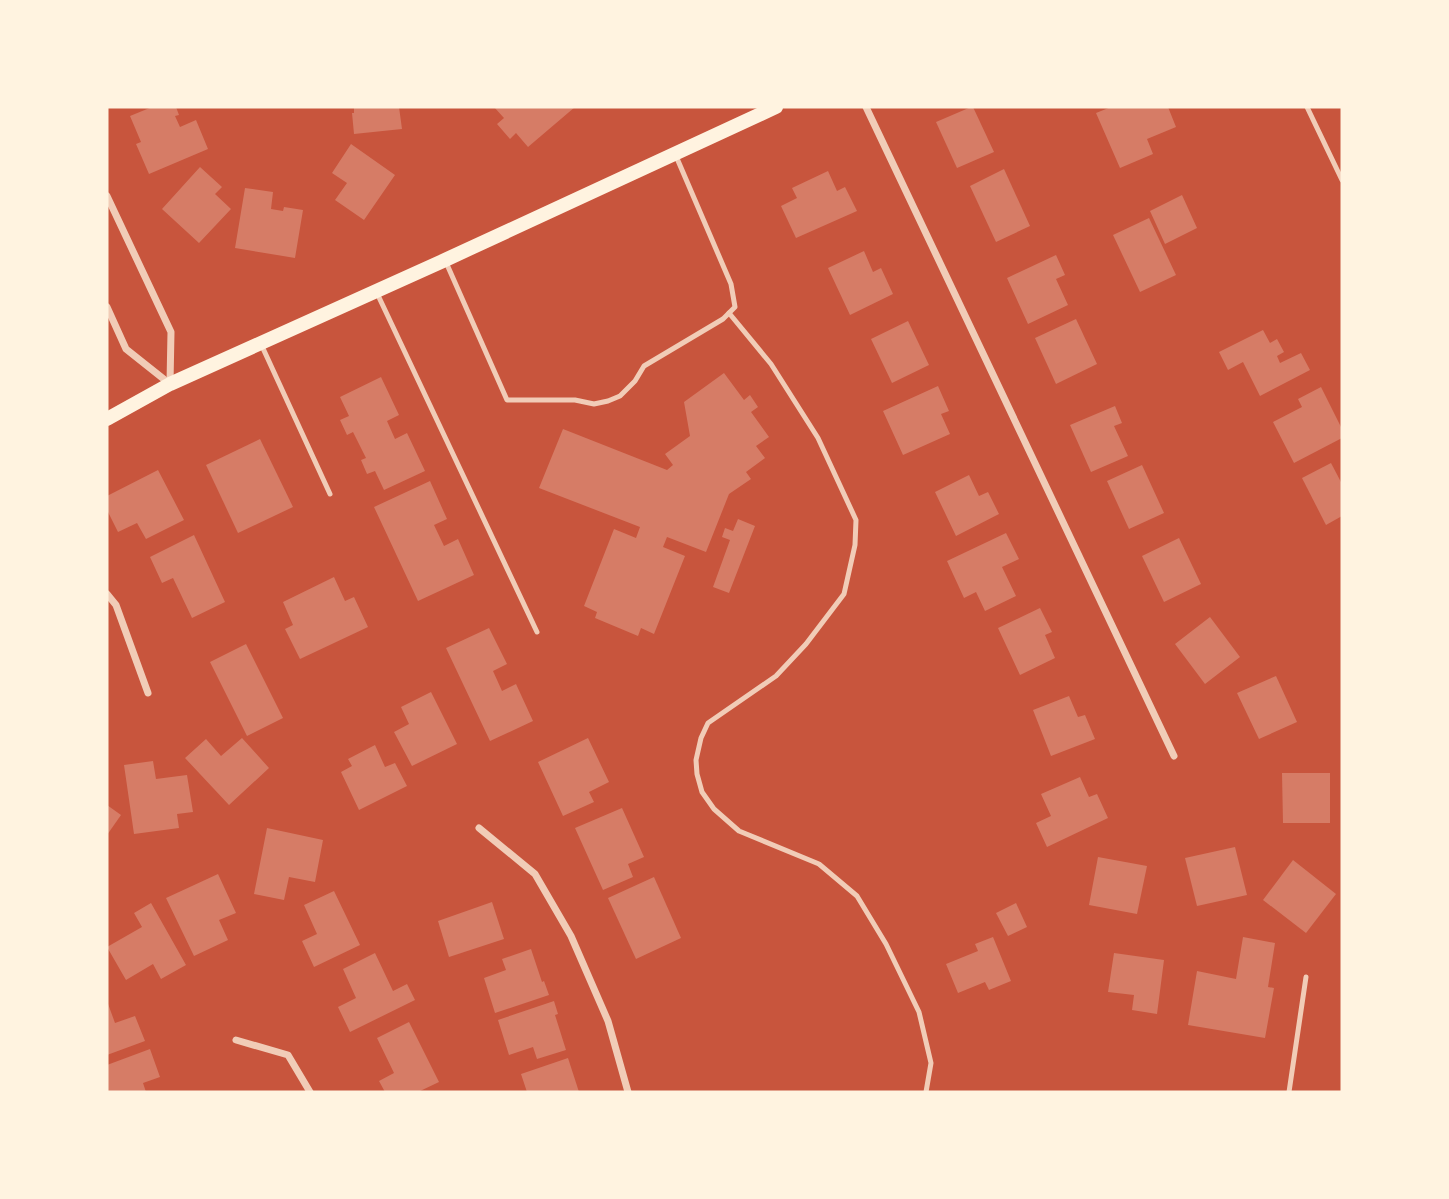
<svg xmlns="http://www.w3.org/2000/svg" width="1449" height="1199" font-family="'DM Sans',sans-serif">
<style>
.building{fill:#d67c66}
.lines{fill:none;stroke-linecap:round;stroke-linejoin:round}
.service{stroke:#f1ccb7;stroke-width:5}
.minor{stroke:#f1ccb7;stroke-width:7}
.secondary{stroke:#fff3e0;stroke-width:14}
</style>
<rect width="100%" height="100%" fill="#c8553d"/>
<!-- building -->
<g class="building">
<path d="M152 107H176L179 115 175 116 180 127 196 120 208 149 149 174 136 144 141 142 130 116Z"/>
<path d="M354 107H399L402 129 354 134 352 113H354Z"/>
<path d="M494 107H575L528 147 516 133 510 139 497 124 504 118Z"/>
<path d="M971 107H973L994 152 957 168 936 122Z"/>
<path d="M1111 107H1168L1176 127 1147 139 1153 154 1120 168 1096 113Z"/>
<path d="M351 144 395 175 364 220 335 200 347 183 332 173Z"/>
<path d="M200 167 222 187 215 194 231 209 199 243 162 209Z"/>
<path d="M1004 169 1030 226 996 242 970 186Z"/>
<path d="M828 171 837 191 845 187 857 211 796 238 781 206 797 198 792 188Z"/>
<path d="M245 188 273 192 271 209 283 211 284 207 303 210 295 258 235 248Z"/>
<path d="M1182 195 1197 228 1165 244 1150 211Z"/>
<path d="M1149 218 1176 275 1140 292 1113 235Z"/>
<path d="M864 251 873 272 881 268 893 294 850 315 828 268Z"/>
<path d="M1056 255 1065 275 1056 279 1068 305 1028 324 1007 278Z"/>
<path d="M1076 319 1097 364 1056 384 1035 338Z"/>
<path d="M908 321 929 365 892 383 871 339Z"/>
<path d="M1263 330 1270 343 1277 339 1284 352 1277 356 1280 363 1301 353 1310 370 1260 396 1243 362 1228 370 1219 352Z"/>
<path d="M724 373 744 400 750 395 758 407 751 412 769 437 756 446 765 458 746 472 751 479 729 494 706 552 667 537 663 547 685 556 654 634 641 628 638 636 595 618 597 612 584 606 614 529 636 538 640 527 539 488 563 429 667 470 673 465 665 454 690 436 684 402Z"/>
<path d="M381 377 399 415 387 421 395 439 407 433 425 471 384 490 375 471 367 474 361 460 366 458 353 432 347 435 340 420 349 416 340 397Z"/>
<path d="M938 386 949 411 941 414 950 434 903 455 883 411Z"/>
<path d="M1321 387 1342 429V438L1294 463 1273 422 1302 407 1298 399Z"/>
<path d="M1115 406 1122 423 1114 426 1128 456 1091 472 1070 425Z"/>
<path d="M260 439 293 507 238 533 206 465Z"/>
<path d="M1331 463 1342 484V516L1326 525 1302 478Z"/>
<path d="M1142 465 1164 513 1129 529 1107 481Z"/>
<path d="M158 470 184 520 146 539 137 523 118 532 107 510V496Z"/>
<path d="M969 475 979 496 988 492 999 514 956 536 935 492Z"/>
<path d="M430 481 447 519 434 525 444 546 458 539 474 575 418 601 374 507Z"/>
<path d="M738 519 755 526 729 593 713 587 730 540 722 537 725 528 733 531Z"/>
<path d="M1006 533 1019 559 1002 567 1016 596 985 611 976 592 964 598 947 561Z"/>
<path d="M194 535 225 602 192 618 173 578 162 583 150 557Z"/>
<path d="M1179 538 1201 584 1164 602 1142 556Z"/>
<path d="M334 577 345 601 354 597 368 627 300 659 285 629 293 625 283 602Z"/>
<path d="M1040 608 1052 632 1045 635 1055 658 1020 675 998 628Z"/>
<path d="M1210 617 1240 657 1205 684 1175 644Z"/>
<path d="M489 628 507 664 493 671 502 691 516 684 533 721 490 741 446 648Z"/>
<path d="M246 644 283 718 247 736 210 662Z"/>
<path d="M1276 676 1297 722 1259 739 1237 693Z"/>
<path d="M431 692 457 744 412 766 394 732 409 724 401 707Z"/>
<path d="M1069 696 1078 717 1085 715 1095 739 1051 756 1033 710Z"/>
<path d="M242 738 269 768 229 805 185 758 206 739 221 756Z"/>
<path d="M588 738 609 782 589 792 594 802 563 816 538 762Z"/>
<path d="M375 745 385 767 395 763 407 786 359 810 341 772 352 766 348 759Z"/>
<path d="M153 761 156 779 187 775 193 812 177 814 179 828 134 834 124 765Z"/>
<path d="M1282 773H1330V823H1283Z"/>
<path d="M1080 777 1089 797 1097 794 1108 818 1047 847 1036 823 1051 816 1041 794Z"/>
<path d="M107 805 121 815 107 835Z"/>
<path d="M622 808 644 857 628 864 633 877 603 890 575 828Z"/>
<path d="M267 828 323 840 315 882 289 877 284 900 254 894Z"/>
<path d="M1235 847 1247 895 1197 906 1185 858Z"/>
<path d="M1098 857 1147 866 1137 914 1089 905Z"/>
<path d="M1293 860 1336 894 1306 933 1263 900Z"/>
<path d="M218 874 236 913 219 920 228 940 194 956 166 898Z"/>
<path d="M654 877 681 938 636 959 608 898Z"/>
<path d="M334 891 360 945 314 967 302 941 317 934 304 905Z"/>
<path d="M492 902 504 939 449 957 438 921Z"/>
<path d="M151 903 186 965 161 979 153 964 126 980 107 947 142 927 134 913Z"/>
<path d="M1016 903 1027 927 1008 936 996 913Z"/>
<path d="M993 937 1011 981 989 990 985 982 958 993 946 964 978 951 975 944Z"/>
<path d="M1243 937 1275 943 1268 987 1274 988 1265 1038 1188 1025 1197 971 1236 979Z"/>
<path d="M531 949 542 982 544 981 549 995 495 1013 484 978 506 970 502 959Z"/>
<path d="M375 953 393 991 407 984 415 1000 350 1032 338 1007 356 998 343 969Z"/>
<path d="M1114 953 1164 960 1157 1014 1132 1010 1134 995 1108 992Z"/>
<path d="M107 1001 115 1023 135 1016 145 1041 107 1055Z"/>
<path d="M554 1001 558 1014 555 1015 566 1050 537 1059 533 1047 509 1055 498 1020Z"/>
<path d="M409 1022 439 1082 418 1092H385L379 1081 394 1073 377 1038Z"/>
<path d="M150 1049 160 1077 143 1083 146 1092H107V1065Z"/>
<path d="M568 1058 579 1092H527L521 1074Z"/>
</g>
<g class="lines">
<!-- service -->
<g class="service">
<path d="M1307 107 1342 180"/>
<path d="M445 260 507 400H575L594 404 608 401 620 396 635 381 644 366 723 319 735 307 731 284 676 156"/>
<path d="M376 291 537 632"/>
<path d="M729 313 771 364 818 438 856 520 855 545 844 594 806 644 776 676 708 723 701 738 696 760 697 774 702 792 714 809 739 831 819 864 857 896 886 944 919 1012 931 1063 926 1092"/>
<path d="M261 344 330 494"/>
<path d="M1289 1092 1306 977"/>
</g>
<!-- minor -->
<g class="minor">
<path d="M866 107 1174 756"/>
<path d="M107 196 171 332 170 383"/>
<path d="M107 307 126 349 170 384"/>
<path d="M107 594 116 605 148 693"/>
<path d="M479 828 535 874 571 936 608 1021 628 1092"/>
<path d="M236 1040 288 1055 310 1092"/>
</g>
<!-- secondary -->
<path class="secondary" d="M107 419 170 384 445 260 776 107"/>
</g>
<!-- border -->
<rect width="1449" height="1199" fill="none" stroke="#fff3e0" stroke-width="217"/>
</svg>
